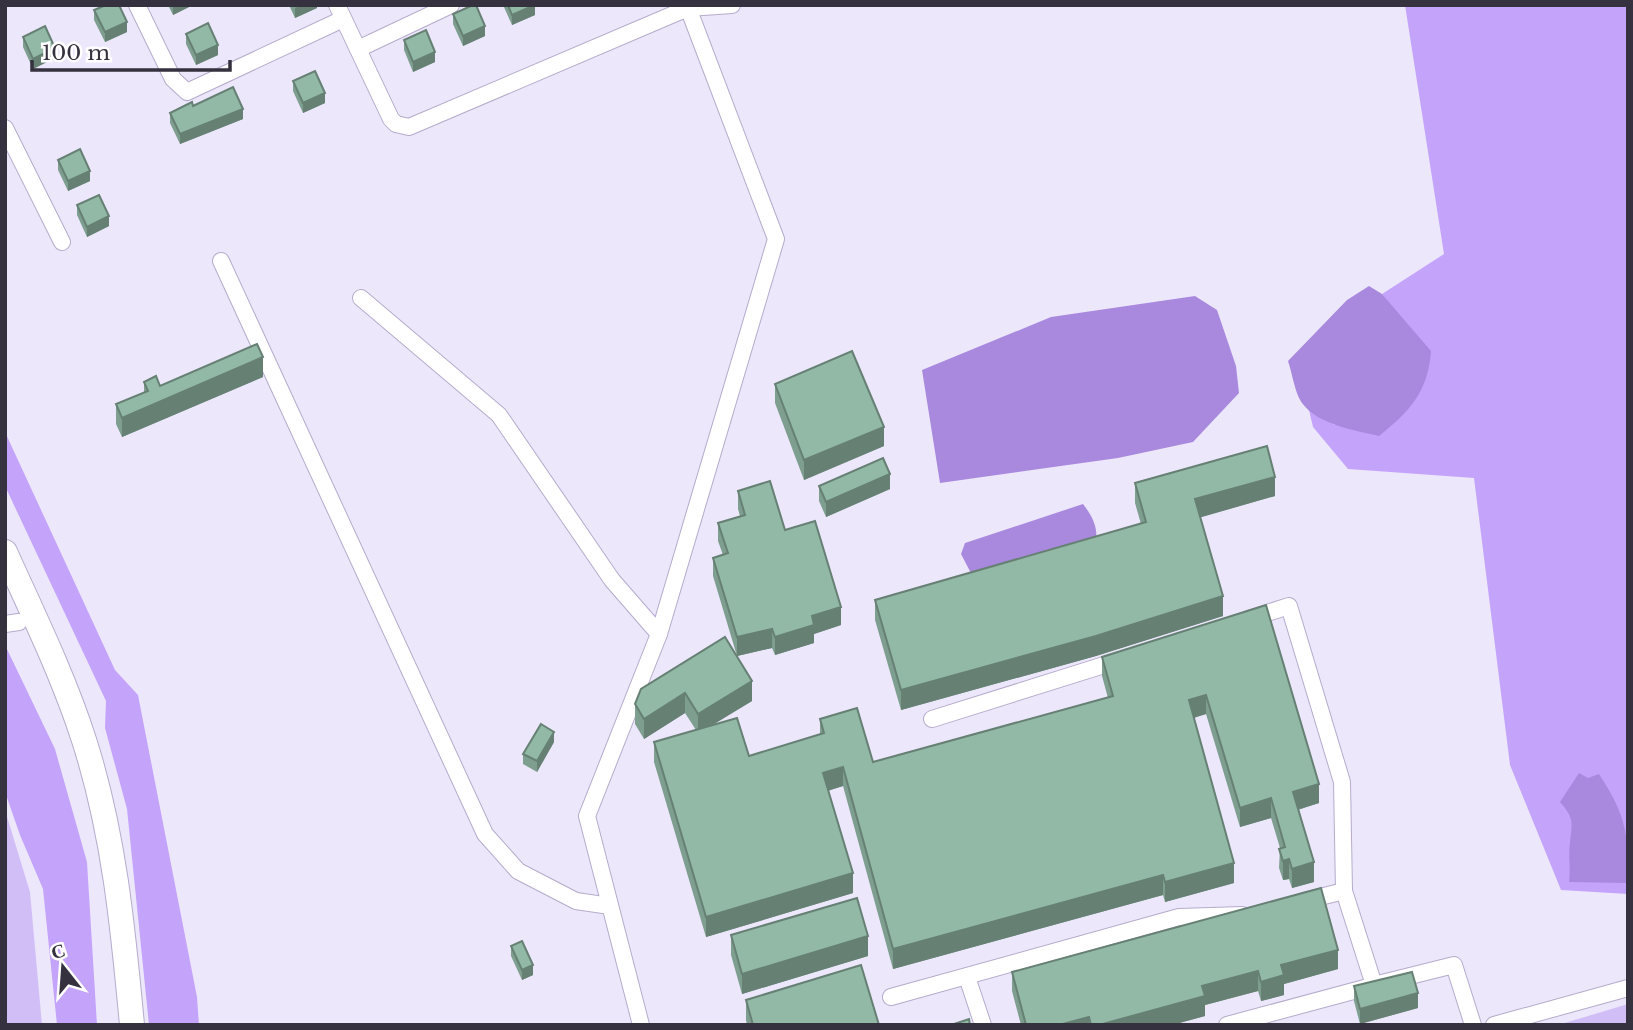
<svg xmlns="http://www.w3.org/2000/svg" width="1633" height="1030" font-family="'Libre Baskerville',serif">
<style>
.green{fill:#d2bef7}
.forest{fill:#c4a4fb}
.water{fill:#a889de}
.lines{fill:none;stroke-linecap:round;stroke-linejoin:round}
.minor-casing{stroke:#b6abcc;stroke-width:18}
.highway-casing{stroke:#b6abcc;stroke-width:26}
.minor{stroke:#fff;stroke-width:16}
.highway{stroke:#fff;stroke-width:24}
.wall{fill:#7e9e8f}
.shaded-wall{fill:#668174}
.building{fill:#92b8a6;stroke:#668174;stroke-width:2}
</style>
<rect width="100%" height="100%" fill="#ede7fc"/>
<!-- green -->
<g class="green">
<path d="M5 810 30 892 42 1025H5Z"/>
<path d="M1628 1004V1025H1558Z"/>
</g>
<!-- forest -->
<g class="forest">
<path d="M1405 5H1628V894L1561 890 1510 765 1474 478 1348 469 1313 427 1309 410 1335 425 1400 319 1382 294 1444 254Z"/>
<path d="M5 432 115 670 138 695 197 997 199 1025H149L127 809 105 728 106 701 5 486Z"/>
<path d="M5 645 55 749 87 862 97 1025H57L43 889 20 835 5 792Z"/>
</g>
<!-- water -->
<g class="water">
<path d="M1369 286 1382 294 1431 351C1428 392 1410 411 1379 436 1354 430 1312 424 1299 398 1294 387 1292 373 1288 361L1347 300Z"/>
<path d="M1195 296 1217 310 1236 366 1239 393 1193 442 1118 458 940 483 922 370 1051 317Z"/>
<path d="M1083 504C1092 516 1098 526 1096 542L973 577 961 554 965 543Z"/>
<path d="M1579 773 1588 778 1599 774C1627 817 1628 833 1628 883L1569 882C1571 869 1568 856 1570 843 1572 823 1575 819 1560 802Z"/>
</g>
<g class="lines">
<!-- minor casing -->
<g class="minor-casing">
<g id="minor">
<path d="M137 5 173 79 187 92 343 19"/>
<path d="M337 5 391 119 396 124 409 127 688 8 732 5"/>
<path d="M358 49 451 5"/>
<path d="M5 128 62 242"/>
<path d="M221 261 485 834 518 871 576 901 610 906"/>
<path d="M361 298 499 415 612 580 659 634"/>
<path d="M1248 619 1289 606 1342 782 1344 891 1304 901"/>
<path d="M5 624 19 622"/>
<path d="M932 719 1120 660"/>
<path d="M1344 891 1374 985 1454 965 1473 1025"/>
<path d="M967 977 983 1025"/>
<path d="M891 997 1179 917 1242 915"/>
<path d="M641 1025 587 816 659 634 776 239 687 5"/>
<path d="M1227 1025 1372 986"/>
<path d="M1494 1025 1628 988"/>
</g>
</g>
<!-- highway casing -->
<g class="highway-casing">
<path id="highway" d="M5 552C33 614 63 675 84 740 114 833 123 928 132 1025"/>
</g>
<!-- minor -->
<use href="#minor" class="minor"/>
<!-- highway -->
<use href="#highway" class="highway"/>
</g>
<!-- wall -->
<g class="wall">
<path d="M168 5H193L173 15Z"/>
<path d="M289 5H317V8L295 18Z"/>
<path d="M503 5H534L535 15 512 25Z"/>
<path d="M94 10 127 32 105 42 94 20Z"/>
<path d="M453 14 485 36 463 46 453 24Z"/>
<path d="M186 34 218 55 196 65 186 44Z"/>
<path d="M23 37 55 58 33 69 23 47Z"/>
<path d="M404 40 435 62 413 72 404 50Z"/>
<path d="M293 81 325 103 303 113 293 91Z"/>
<path d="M193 106 243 119 180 144 170 123V113Z"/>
<path d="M58 160 90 181 68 191 58 170Z"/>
<path d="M77 205 109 226 87 237 77 215Z"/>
<path d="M263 377 122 437 116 424V404L144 393V382L160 386Z"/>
<path d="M775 384 884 446 804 480 775 403Z"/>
<path d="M1135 483 1275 496 1200 517 1223 616 1096 656 901 710 875 620V600L1141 524 1135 503Z"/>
<path d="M819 486 890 489 826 517 819 501Z"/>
<path d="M738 491 785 530 841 625 814 634V643L775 655 772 648 737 656 713 576V558L723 555 718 541V523L740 516 738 509Z"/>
<path d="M1266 605 1319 803 1298 810 1314 882 1292 888 1289 879 1283 880 1279 868 1280 848 1271 818 1240 827 1206 714 1194 718 1234 883 1165 902 1163 895 893 969 843 786 828 791 853 893 706 937 654 762V742L696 730 685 713 644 739 635 724V704L641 689 752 701 711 725 749 756 820 734V719L873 762 1108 698 1102 676V657Z"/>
<path d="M554 742 537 772 523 764V754Z"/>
<path d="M731 935 868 956 742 994 731 955Z"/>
<path d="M511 946 533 975 522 980 511 956Z"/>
<path d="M1338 969 1284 984V995L1261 1001 1258 991 1205 1005V1016L1172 1025H1021L1012 991V972Z"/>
<path d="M1354 986 1418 1008 1360 1024 1354 1001Z"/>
<path d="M746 1000 879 1025H747L746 1020Z"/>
</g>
<!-- shaded-wall -->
<g class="shaded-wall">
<path d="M173 5H193L173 15Z"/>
<path d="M302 5H317V8L295 18V8Z"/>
<path d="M535 5V15L512 25V15Z"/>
<path d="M127 22V32L105 42V32Z"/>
<path d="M485 26V36L463 46V36Z"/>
<path d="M218 45V55L196 65V55Z"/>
<path d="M55 48V58L33 69V59Z"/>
<path d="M435 52V62L413 72V62Z"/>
<path d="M325 93V103L303 113V103Z"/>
<path d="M243 109V119L180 144V134Z"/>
<path d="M90 171V181L68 191V181Z"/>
<path d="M109 216V226L87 237V227Z"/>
<path d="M263 357V377L122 437V418Z"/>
<path d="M884 427V446L804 480V460Z"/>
<path d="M890 474V489L826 517V502Z"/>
<path d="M1275 477V496L1195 519V499Z"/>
<path d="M1223 596V616L1096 656 901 710V690Z"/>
<path d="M841 607V625L814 634V643L775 655V637L812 616Z"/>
<path d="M772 629V648L737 656V637Z"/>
<path d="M752 681V701L698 734V714Z"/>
<path d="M685 693V713L644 739V719Z"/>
<path d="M1206 695V714L1189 719V700Z"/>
<path d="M554 732V742L537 772V761Z"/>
<path d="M843 767V786L823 792V773Z"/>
<path d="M1319 784V803L1293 811V792Z"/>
<path d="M1271 798V818L1240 827V808Z"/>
<path d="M1289 859V879L1283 880V861Z"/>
<path d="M1314 862V882L1292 888V869Z"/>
<path d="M1234 863V883L1165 902V882Z"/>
<path d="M853 873V893L706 937V917Z"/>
<path d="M1163 875V895L893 969V949Z"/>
<path d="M868 936V956L742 994V974Z"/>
<path d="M1338 950V969L1284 984V995L1261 1001V982L1281 965Z"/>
<path d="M533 965V975L522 980V970Z"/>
<path d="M1258 971V991L1205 1005V1016L1172 1025H1099L1202 986Z"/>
<path d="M1418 993V1008L1360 1024V1009Z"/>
<path d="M1089 1017V1025H1059Z"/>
</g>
<!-- building -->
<g class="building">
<path d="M106 5H119L127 22 105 32 94 10Z"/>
<path d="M473 5H476L485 26 463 36 453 14Z"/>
<path d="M508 5H535L512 15Z"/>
<path d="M208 23 218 45 196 55 186 34Z"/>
<path d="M45 26 55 48 33 59 23 37Z"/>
<path d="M426 30 435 52 413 62 404 40Z"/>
<path d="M315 71 325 93 303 103 293 81Z"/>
<path d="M233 87 243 109 180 134 170 113 192 102 193 106Z"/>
<path d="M80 149 90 171 68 181 58 160Z"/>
<path d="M99 195 109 216 87 227 77 205Z"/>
<path d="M257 344 263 357 122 418 116 404 148 391 144 382 156 376 160 386Z"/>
<path d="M852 351 884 427 804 460 775 384Z"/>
<path d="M1267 446 1275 477 1195 499 1223 596 1096 636 901 690 875 600 1146 522 1135 483Z"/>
<path d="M883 458 890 474 826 502 819 486Z"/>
<path d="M770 481 785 530 815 521 841 607 812 616 814 625 775 637 772 629 737 637 713 558 728 553 718 523 745 515 738 491Z"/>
<path d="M1266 605 1319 784 1293 792 1314 862 1292 869 1289 859 1283 861 1279 849 1285 847 1271 798 1240 808 1206 695 1189 700 1234 863 1165 882 1163 875 893 949 843 767 823 773 853 873 706 917 654 742 737 718 749 756 824 733 820 719 857 708 873 762 1113 696 1102 657Z"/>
<path d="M725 637 752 681 698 714 685 693 644 719 635 704 641 689Z"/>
<path d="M541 724 554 732 537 761 523 754Z"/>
<path d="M1321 888 1338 950 1281 965 1284 975 1261 982 1258 971 1202 986 1205 996 1099 1025H1091L1089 1017 1059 1025H1026L1012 972Z"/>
<path d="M857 898 868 936 742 974 731 935Z"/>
<path d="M522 941 533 965 522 970 511 946Z"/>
<path d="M861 965 879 1025H753L746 1000Z"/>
<path d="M1412 972 1418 993 1360 1009 1354 986Z"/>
<path d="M969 1019 970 1025H951Z"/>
</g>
<!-- border -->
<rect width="1633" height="1030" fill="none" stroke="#35313e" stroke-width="14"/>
<!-- north arrow -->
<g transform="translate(63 967) rotate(343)" stroke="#ffffff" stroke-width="5" paint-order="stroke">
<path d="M0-5L12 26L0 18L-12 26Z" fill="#35313e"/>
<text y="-10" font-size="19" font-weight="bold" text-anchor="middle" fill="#35313e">С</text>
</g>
<!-- scale -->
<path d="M32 60v10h198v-10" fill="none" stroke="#35313e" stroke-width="3.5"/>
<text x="42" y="60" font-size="21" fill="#35313e" stroke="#ffffff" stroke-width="5" paint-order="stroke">100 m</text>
</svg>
